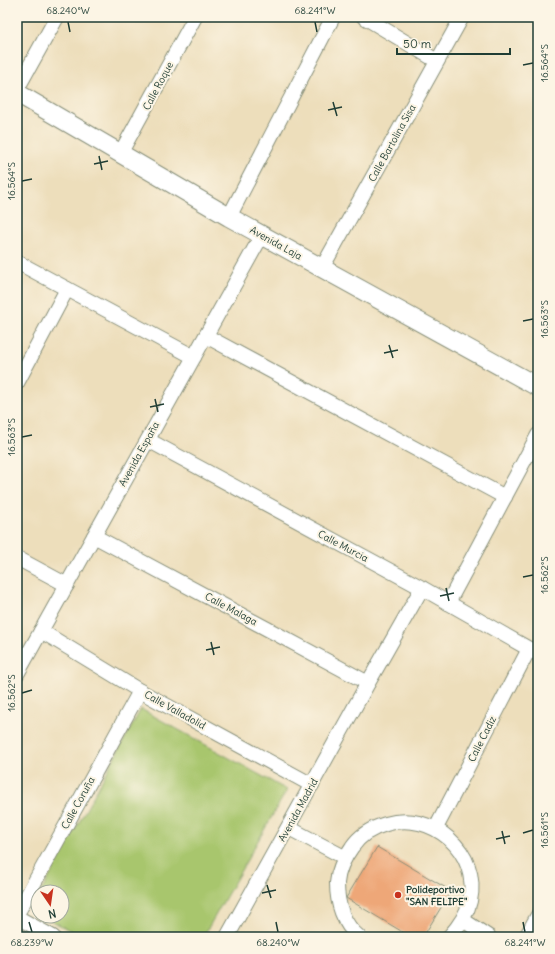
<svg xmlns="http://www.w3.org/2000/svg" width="555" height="954" font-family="Delius,sans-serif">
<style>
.green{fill:#a8c66d;stroke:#648250}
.building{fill:#eea778}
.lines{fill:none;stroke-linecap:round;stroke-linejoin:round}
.minor-casing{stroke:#868e78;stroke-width:16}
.tertiary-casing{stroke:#868e78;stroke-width:20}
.minor{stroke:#fff;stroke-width:14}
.tertiary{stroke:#fff;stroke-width:18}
.ticks{fill:none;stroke:#1f3d34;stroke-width:1.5}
.poi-dot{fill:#c8321e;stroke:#fcf5e5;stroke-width:1.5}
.labels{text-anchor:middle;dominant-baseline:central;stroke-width:4;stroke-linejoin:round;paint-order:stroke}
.street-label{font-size:10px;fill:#1f3d34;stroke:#fcf5e5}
.poi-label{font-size:10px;font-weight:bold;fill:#1f3d34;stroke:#fcf5e5;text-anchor:start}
.neatline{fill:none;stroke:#1f3d34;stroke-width:1.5}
.ticks-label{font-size:10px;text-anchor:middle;fill:#1f3d34}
</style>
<rect width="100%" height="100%" fill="#fcf5e5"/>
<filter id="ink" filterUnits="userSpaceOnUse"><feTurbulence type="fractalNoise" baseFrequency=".025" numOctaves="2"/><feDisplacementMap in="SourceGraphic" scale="8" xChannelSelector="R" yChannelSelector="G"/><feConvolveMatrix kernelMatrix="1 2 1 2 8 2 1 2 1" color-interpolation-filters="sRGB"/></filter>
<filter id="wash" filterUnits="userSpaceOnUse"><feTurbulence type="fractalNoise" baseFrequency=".012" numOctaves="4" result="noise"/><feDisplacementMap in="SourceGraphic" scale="16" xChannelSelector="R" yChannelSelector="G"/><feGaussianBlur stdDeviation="0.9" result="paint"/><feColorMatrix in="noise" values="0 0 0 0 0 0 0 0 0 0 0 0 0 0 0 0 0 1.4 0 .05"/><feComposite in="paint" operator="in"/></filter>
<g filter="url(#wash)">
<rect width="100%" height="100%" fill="#eddebb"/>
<!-- green -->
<path class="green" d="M141 709 287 790 203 937H82L43 916H62V892H41Z"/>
<g id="blocks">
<!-- building -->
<path class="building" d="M377 847 451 891 423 937H411L346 898Z"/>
</g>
</g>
<g filter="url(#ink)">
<use href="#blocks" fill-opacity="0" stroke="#868e78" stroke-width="1"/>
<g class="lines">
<!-- minor casing -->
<g class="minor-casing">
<g id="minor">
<path d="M364 17 437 61"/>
<path d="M17 89 57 17"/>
<path d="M120 154 195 17"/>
<path d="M229 217 333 17"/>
<path d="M17 262 194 357"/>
<path d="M322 268 462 17"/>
<path d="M206 336 505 497"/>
<path d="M17 383 67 289"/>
<path d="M148 440 422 588 538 654"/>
<path d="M94 536 368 683"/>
<path d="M17 558 67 585"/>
<path d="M448 603 538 435"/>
<path d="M41 631 140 691 312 785"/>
<path d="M17 674 262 235"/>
<path d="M289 828 344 857"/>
<path d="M436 828 529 649"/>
<path d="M17 914 140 691"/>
<path d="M17 917 53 937"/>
<path d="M463 920 489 937"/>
<path d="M227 937 368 683 422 588"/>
<path d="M359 937C343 924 337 903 337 883 338 870 344 858 352 847 360 835 372 828 386 824 432 810 481 852 470 901 467 915 459 926 449 937"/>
<path d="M526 937 538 915"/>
</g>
</g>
<!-- tertiary casing -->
<g class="tertiary-casing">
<path id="tertiary" d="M17 93 229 217 538 387"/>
</g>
<!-- minor -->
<use href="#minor" class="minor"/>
<!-- tertiary -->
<use href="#tertiary" class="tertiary"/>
</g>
</g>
<!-- ticks -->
<path class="ticks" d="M68 22 70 32M315 22 317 32M523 65 533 63M333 102 337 116M328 110 342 107M99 156 102 170M94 164 108 161M22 181 32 179M523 321 533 319M389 345 393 358M384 353 398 350M155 399 158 412M150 407 164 404M22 437 32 435M523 577 533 575M446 588 449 601M440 596 454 593M211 642 214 655M206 650 220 647M22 693 32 690M502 831 505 844M523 833 533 830M496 839 510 836M267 885 271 898M262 893 276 890M29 922 32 932M276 922 278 932M523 922 525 932"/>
<!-- markers -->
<circle class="poi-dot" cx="398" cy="895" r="4"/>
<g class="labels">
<!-- street labels -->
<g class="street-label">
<text transform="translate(158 86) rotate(-62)">Calle Roque</text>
<text transform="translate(392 143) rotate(-61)">Calle Bartolina Sisa</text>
<text transform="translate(276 243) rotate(29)">Avenida Laja</text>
<text transform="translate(139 454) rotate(-61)">Avenida España</text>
<text transform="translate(343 546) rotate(28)">Calle Murcia</text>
<text transform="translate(231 609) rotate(28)">Calle Malaga</text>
<text transform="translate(175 710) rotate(29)">Calle Valladolid</text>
<text transform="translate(482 739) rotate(-63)">Calle Cadiz</text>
<text transform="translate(78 803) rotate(-61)">Calle Coruña</text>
<text transform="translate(298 810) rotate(-61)">Avenida Madrid</text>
</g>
<!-- poi labels -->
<g class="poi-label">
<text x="406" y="889">Polideportivo<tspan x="406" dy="12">"SAN FELIPE"</tspan></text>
</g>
</g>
<!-- margin -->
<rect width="555" height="954" fill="none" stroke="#fcf5e5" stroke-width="44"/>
<!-- north arrow -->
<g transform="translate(50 904) rotate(167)"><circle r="19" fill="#fcf5e5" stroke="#a4ab9e"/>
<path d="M0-3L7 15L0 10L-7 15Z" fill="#c8321e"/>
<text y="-6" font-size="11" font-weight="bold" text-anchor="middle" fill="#1f3d34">N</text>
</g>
<!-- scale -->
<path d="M397 48v6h113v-6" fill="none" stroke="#1f3d34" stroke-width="2"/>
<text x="403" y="48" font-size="12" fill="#1f3d34" stroke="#fcf5e5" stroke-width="3" paint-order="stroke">50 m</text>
<rect x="22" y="22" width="511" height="910" class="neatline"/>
<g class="ticks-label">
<text x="68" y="14">68.240°W</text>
<text x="315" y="14">68.241°W</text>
<text transform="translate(544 63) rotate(-90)" y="4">16.564°S</text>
<text transform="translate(11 181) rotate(-90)" y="4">16.564°S</text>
<text transform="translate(544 319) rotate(-90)" y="4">16.563°S</text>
<text transform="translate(11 437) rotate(-90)" y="4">16.563°S</text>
<text transform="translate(544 575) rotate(-90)" y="4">16.562°S</text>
<text transform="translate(11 693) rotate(-90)" y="4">16.562°S</text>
<text transform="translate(544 830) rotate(-90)" y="4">16.561°S</text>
<text x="32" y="946">68.239°W</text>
<text x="278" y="946">68.240°W</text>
<text x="525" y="946">68.241°W</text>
</g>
</svg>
